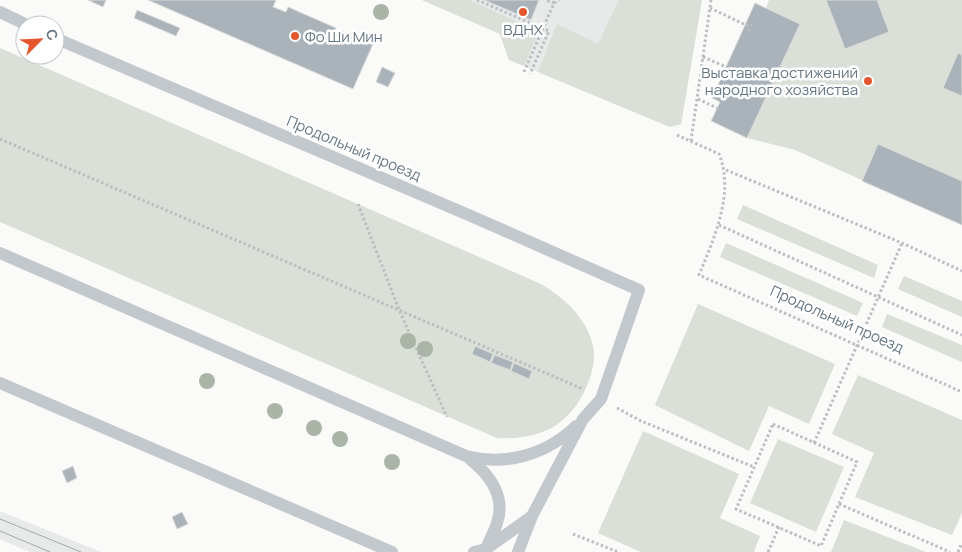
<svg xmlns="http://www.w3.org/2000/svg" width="962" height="552" font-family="Manrope,sans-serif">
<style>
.built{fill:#e8e9e9}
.green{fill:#dadfd7}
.building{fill:#aab3b9;stroke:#dcdcda}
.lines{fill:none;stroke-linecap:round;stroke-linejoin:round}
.path{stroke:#bbbfc2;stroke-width:3;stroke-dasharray:2.5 2.5;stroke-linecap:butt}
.service{stroke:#c3c8cc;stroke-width:12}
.tram{stroke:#a2aab0;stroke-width:1}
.tree{fill:#aab4a7}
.poi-dot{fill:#e4572e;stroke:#fff;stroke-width:2}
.labels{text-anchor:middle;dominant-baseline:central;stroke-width:5;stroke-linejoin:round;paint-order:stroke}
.poi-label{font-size:15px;fill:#657683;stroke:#fff}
.street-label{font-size:15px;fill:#657683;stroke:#fff}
</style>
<rect width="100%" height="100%" fill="#fafaf8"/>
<!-- built -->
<g class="built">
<path d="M422 0H702L681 124 670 127 509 60 500 34Z"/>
<path d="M0 511 101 552H30L0 539Z"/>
</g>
<!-- green -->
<g class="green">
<path d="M422 0H469L539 31 524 66 509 60 500 34Z"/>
<path d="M619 0H702L681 124 670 127 538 72 557 24 598 44Z"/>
<path d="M769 0H962V225L795 150 747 138 799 24 766 8Z"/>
<path d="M0 48 541 284C566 299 589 320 594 351 595 363 591 376 586 388 568 427 539 440 497 438L0 222Z"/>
<path d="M743 205 878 265 874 278 737 219Z"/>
<path d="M726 243 863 303 857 316 720 257Z"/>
<path d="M904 276 962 301V317L898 289Z"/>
<path d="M698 304 835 364 809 424 769 406 749 451 655 405Z"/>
<path d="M887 314 962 345V362L882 327Z"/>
<path d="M858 375 962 420V513L952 535 855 497 874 453 832 434Z"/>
<path d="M643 431 739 474 720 518 760 536 754 552H641L598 533Z"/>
<path d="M778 439 844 467 816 532 750 503Z"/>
<path d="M844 520 926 552H831Z"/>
</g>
<!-- building -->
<g class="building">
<path d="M88 0H106L103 7Z"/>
<path d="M148 0H276L273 7 286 12 288 7 336 28 334 34 340 37 342 31 373 44 353 89Z"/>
<path d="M484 0H539L531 20Z"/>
<path d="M826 0H877L889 32 845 49Z"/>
<path d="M755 3 800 24 747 138 711 121 720 102 712 98Z"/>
<path d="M137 10 180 28 176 36 134 18Z"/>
<path d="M958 53 962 55V96L943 88Z"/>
<path d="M382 67 395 73 388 87 376 82Z"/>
<path d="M878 144 962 181V225L862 181Z"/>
<path d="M475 346 493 354 490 362 472 354Z"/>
<path d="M495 355 513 362 510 370 491 363Z"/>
<path d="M514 363 532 371 529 379 511 371Z"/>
<path d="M73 466 77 478 67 483 62 471Z"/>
<path d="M182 512 188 524 177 529 172 517Z"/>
</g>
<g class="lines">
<!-- path -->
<g class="path">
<path d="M477 0 549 31 530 74"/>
<path d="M554 3 559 0"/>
<path d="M710 8 750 27"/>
<path d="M748 31 753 23"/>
<path d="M703 57 731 69"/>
<path d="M524 72 554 3 546 0"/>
<path d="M729 74 733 65"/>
<path d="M698 99 717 108"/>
<path d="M677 135 719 154C735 193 714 238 699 275L962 392"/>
<path d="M0 139 583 389"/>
<path d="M691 141 711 0"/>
<path d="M726 170 902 243 962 271"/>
<path d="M358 204 400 312 447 417"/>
<path d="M719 225 962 335"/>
<path d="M617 408 641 421 754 467"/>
<path d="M773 424 857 462 821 546 736 509Z"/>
<path d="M814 443 902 243"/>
<path d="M839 504 950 552"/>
<path d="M573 534 618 552"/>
<path d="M768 552 779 527"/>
<path d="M958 552 962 543"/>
</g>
<!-- service -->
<g class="service">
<path d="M0 12 27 25"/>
<path d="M55 38 471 216 639 290 601 399 583 419 532 516 518 552"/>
<path d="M0 253 466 456C506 466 546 455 576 426"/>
<path d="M0 383 392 552"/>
<path d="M470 459C490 475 506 497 497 523 494 533 488 542 485 552"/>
<path d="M474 552 486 549 531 517"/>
</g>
<!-- tram -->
<g class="tram">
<path d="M0 519 81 552"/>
<path d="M0 531 50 552"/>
</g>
</g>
<!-- trees -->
<g class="tree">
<circle cx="381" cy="12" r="8"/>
<circle cx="408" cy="341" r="8"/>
<circle cx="425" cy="349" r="8"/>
<circle cx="207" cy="381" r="8"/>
<circle cx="275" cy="411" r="8"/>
<circle cx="314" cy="428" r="8"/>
<circle cx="340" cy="439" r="8"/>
<circle cx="392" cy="462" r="8"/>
</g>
<!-- markers -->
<g class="poi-dot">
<circle cx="523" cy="12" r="5"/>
<circle cx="295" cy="36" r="5"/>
<circle cx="868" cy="81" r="5"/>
</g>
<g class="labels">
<!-- poi labels -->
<g class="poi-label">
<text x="523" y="29">ВДНХ</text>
<text x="305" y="36" text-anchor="start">Фо Ши Мин</text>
<text x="858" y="72" text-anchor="end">Выставка достижений<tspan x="858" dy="17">народного хозяйства</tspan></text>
</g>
<!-- street labels -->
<g class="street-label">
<text transform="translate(354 148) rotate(23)">Продольный проезд</text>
<text transform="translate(837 319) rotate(24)">Продольный проезд</text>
</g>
</g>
<!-- north arrow -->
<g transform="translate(40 40) rotate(66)"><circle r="24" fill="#ffffff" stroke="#c1c8cd"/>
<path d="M0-4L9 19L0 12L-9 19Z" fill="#e4572e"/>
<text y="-8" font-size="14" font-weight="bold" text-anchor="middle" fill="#657683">С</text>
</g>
</svg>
